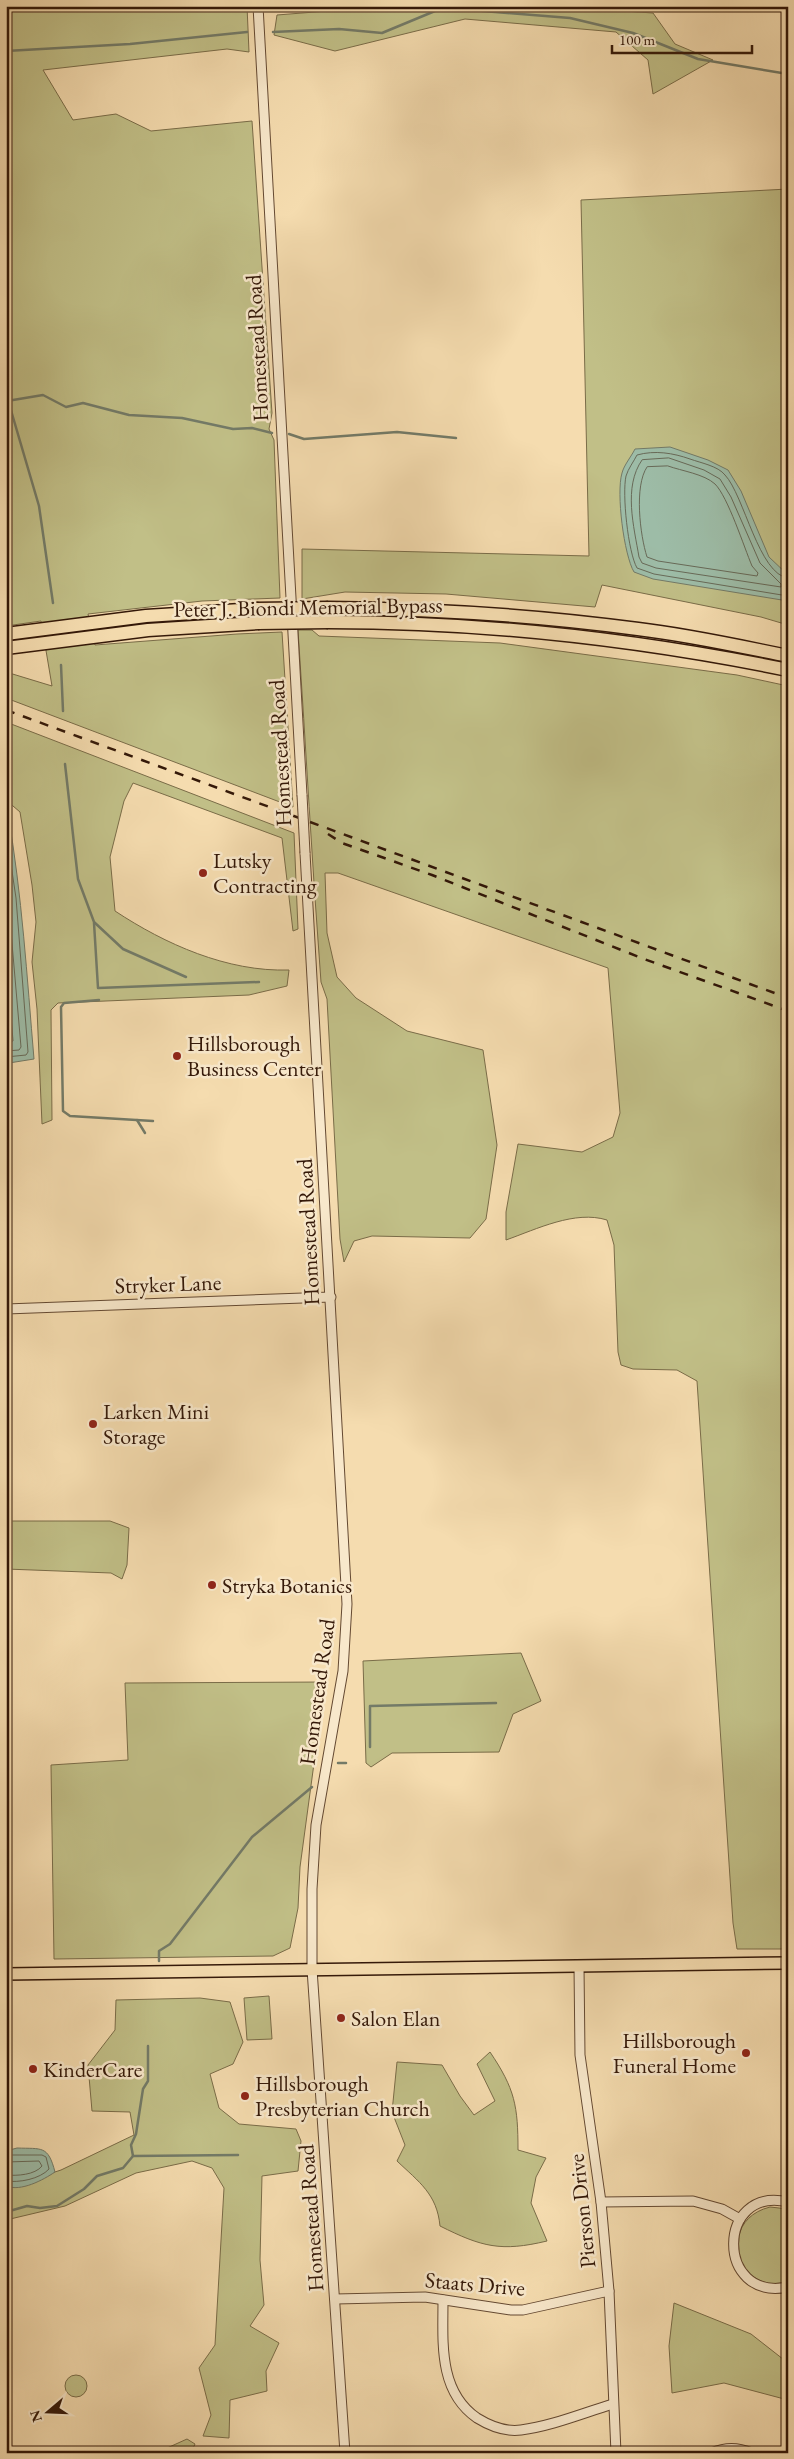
<svg xmlns="http://www.w3.org/2000/svg" width="794" height="2459" font-family="'EB Garamond',serif">
<style>
.green{fill:#c1bf87;stroke:#7a6c48}
.water{fill:#9dbca7;stroke:#737a67}
.lines{fill:none;stroke-linecap:round;stroke-linejoin:round}
.shore{stroke:#686a58;stroke-width:1}
.stream{stroke:#737a67;stroke-width:2.5}
.minor-casing{stroke:#644932;stroke-width:11}
.major-casing{stroke:#341808;stroke-width:14}
.highway-casing{stroke:#341808;stroke-width:15}
.minor{stroke:#f8e8cb;stroke-width:9}
.major{stroke:#f5dcaf;stroke-width:11}
.highway{stroke:#f5dcaf;stroke-width:12}
.rail{stroke:#341808;stroke-width:2.5;stroke-dasharray:9 9;stroke-linecap:butt}
.minor-bridge-casing{stroke:#644932;stroke-width:11;stroke-linecap:butt}
.highway-bridge-casing{stroke:#341808;stroke-width:15;stroke-linecap:butt}
.minor-bridge{stroke:#f8e8cb;stroke-width:9}
.highway-bridge{stroke:#f5dcaf;stroke-width:12}
.poi-dot{fill:#8f2418;stroke:#f8e8cb;stroke-width:2}
.labels{text-anchor:middle;dominant-baseline:central;stroke-width:5;stroke-linejoin:round;paint-order:stroke}
.street-label{font-size:22px;fill:#341808;stroke:#f8e8cb}
.poi-label{font-size:22px;fill:#341808;stroke:#f8e8cb;text-anchor:start}
</style>
<rect width="100%" height="100%" fill="#f5dcaf"/>
<filter id="stains"><feTurbulence type="fractalNoise" baseFrequency=".004" numOctaves="4"/><feColorMatrix values="0 0 0 0 .2 0 0 0 0 .09 0 0 0 0 .02 0 0 0 .5 -.17"/></filter>
<radialGradient id="worn" r=".72"><stop offset=".6" stop-color="#630" stop-opacity="0"/><stop offset="1" stop-color="#630" stop-opacity=".3"/></radialGradient>
<!-- green -->
<g class="green">
<path d="M6 6H247L249 52 227 49 43 70 73 120 116 114 151 131 252 121 272 413 269 429 274 440 280 598 202 601 88 614 95 645 237 634 282 632 293 807 6 698V672L52 686 41 621 6 626Z"/>
<path d="M390 6H552L653 13 675 44 713 60 653 94 648 60 616 32 465 19 335 51 274 35 277 15Z"/>
<path d="M788 189V625L761 617 602 585 595 607 446 594 345 592 302 599V549L589 556 581 200Z"/>
<path d="M298 630H312L319 636 500 643 737 675 788 686V1949H737L733 1923 697 1381 677 1370 633 1369 621 1365 618 1352 614 1245 607 1220C575 1210 537 1229 506 1240V1212L518 1144 582 1152 613 1137 620 1113 608 968 338 873H325L327 933 337 977 356 998 407 1031 483 1050 497 1145 486 1219 470 1238 372 1236 354 1241 344 1262 340 1239 327 999 321 982C312 865 306 748 298 630Z"/>
<path d="M6 722 294 833 298 929 293 931 282 838 133 783 124 801 110 857 115 911C165 944 227 972 289 970L287 986 249 995 58 1003 51 1010 52 1120 42 1124 37 1009 32 962 36 922 32 885 20 812 6 800Z"/>
<path d="M6 1521H110L129 1528 127 1565 122 1579 111 1573 6 1569Z"/>
<path d="M521 1653 541 1701 513 1714 499 1752 392 1753 371 1767 366 1763 363 1661Z"/>
<path d="M325 1682 300 1867 298 1908 290 1948 273 1956 54 1959 51 1765 128 1760 125 1683Z"/>
<path d="M269 1996 272 2039 247 2040 244 1998Z"/>
<path d="M200 1998 230 2002 243 2042 233 2064 210 2074 219 2108 239 2124 296 2129 301 2141 298 2171 262 2176 260 2260 264 2305 250 2326 279 2343 266 2371 267 2391 230 2400 229 2438 203 2436 211 2415 199 2368 215 2345 224 2188 212 2168 192 2161 136 2173 65 2206 6 2220V2188L61 2170 134 2135 130 2112 92 2111 88 2065 115 2030 116 2000Z"/>
<path d="M490 2052C515 2089 518 2106 518 2150L546 2158 536 2177 531 2203 547 2241C501 2252 482 2247 440 2226 437 2194 419 2182 397 2161L405 2145 392 2112 397 2062 442 2065 460 2096 474 2115 495 2101 477 2064Z"/>
<path d="M770 2207 788 2209V2281C738 2298 714 2221 770 2207Z"/>
<path d="M674 2303 751 2334 788 2363V2400L724 2383 672 2393 669 2346Z"/>
<circle cx="76" cy="2386" r="11"/>
<path d="M187 2439 195 2444 191 2453H156Z"/>
</g>
<!-- water -->
<g class="water">
<path d="M670 447 708 460 728 470 741 491 769 557 788 575V601L653 579 634 572C624 555 616 493 622 473 624 465 631 457 635 449Z"/>
<path d="M6 812 8 814C22 895 27 977 34 1059L9 1063 6 1061Z"/>
<path d="M17 2148C42 2149 48 2145 55 2172 43 2180 21 2192 6 2186V2151Z"/>
</g>
<g class="lines">
<!-- shore -->
<g class="shore">
<path d="M669 458 704 470 720 479 731 497 760 563 781 584V587L656 568 642 563 639 557C634 527 623 487 642 460Z"/>
<path d="M668 466C682 471 704 474 715 484 728 497 744 547 752 566L758 573 757 576 658 561 647 557C640 535 634 486 647 467Z"/>
<path d="M788 578C759 575 744 495 725 475 718 466 701 463 690 459 673 453 655 450 637 455 634 461 628 469 626 476 622 494 628 552 637 568L654 574 788 596"/>
<path d="M6 831 16 898 28 1052 26 1055 6 1057"/>
<path d="M6 874 21 1047 19 1050 6 1051"/>
<path d="M6 953 13 1041 6 1043"/>
<path d="M6 2155H42L46 2157 49 2169C40 2179 19 2183 6 2181"/>
<path d="M6 2162 39 2161 42 2166C35 2175 17 2176 6 2175"/>
</g>
<!-- stream -->
<g class="stream">
<path d="M273 32 339 29 382 33 435 11 459 9 570 18 633 33 698 59 788 74"/>
<path d="M6 51 130 44 247 32"/>
<path d="M7 401 43 395 66 407 83 403 129 415 182 418 233 429 252 428 272 433"/>
<path d="M7 401 10 407 39 506 53 603"/>
<path d="M289 434 304 439 397 432 456 438"/>
<path d="M61 665 63 711"/>
<path d="M65 764 78 879 94 922 123 949 186 977"/>
<path d="M94 923 98 988 259 982"/>
<path d="M99 1000 64 1003 61 1007 63 1111 70 1116 153 1121"/>
<path d="M137 1120 145 1133"/>
<path d="M370 1747V1706L496 1703"/>
<path d="M338 1763H346"/>
<path d="M159 1961V1951L170 1944 252 1837 312 1787"/>
<path d="M133 2156 131 2145 136 2134 143 2089 148 2081V2046"/>
<path d="M6 2212 27 2206 40 2208 57 2206 84 2189 97 2176 123 2168 133 2156 238 2155"/>
</g>
<!-- minor casing -->
<g class="minor-casing">
<g id="minor">
<path d="M258 6 302 795"/>
<path d="M305 853 347 1604 343 1671 316 1825 312 1889V1969L345 2453"/>
<path d="M6 1309 331 1297"/>
<path d="M579 1966 580 2055 601 2202 609 2291 616 2453"/>
<path d="M601 2202 693 2201 722 2209 740 2219"/>
<path d="M788 2202C716 2185 715 2302 788 2287"/>
<path d="M335 2299 425 2297 511 2310H523L609 2291"/>
<path d="M443 2300C443 2342 438 2391 477 2418 490 2426 506 2432 521 2430 552 2426 583 2413 613 2404"/>
<path d="M711 2453C726 2447 737 2447 752 2453"/>
</g>
</g>
<!-- major casing -->
<g class="major-casing">
<path id="major" d="M6 1974 788 1963"/>
</g>
<!-- highway casing -->
<g class="highway-casing">
<g id="highway">
<path d="M328 608C432 609 535 615 638 629 689 635 738 646 788 656"/>
<path d="M328 622C484 622 636 639 788 670"/>
<path d="M6 634 146 616 257 609"/>
<path d="M6 648 148 630 258 623"/>
</g>
</g>
<!-- minor -->
<use href="#minor" class="minor"/>
<!-- major -->
<use href="#major" class="major"/>
<!-- highway -->
<use href="#highway" class="highway"/>
<!-- rail -->
<g class="rail">
<path d="M6 710 788 998"/>
<path d="M328 834 342 843 432 875 644 959 788 1011"/>
</g>
<!-- minor-bridge casing -->
<g class="minor-bridge-casing">
<path id="minor-bridge" d="M302 795 305 853"/>
</g>
<!-- highway-bridge casing -->
<g class="highway-bridge-casing">
<g id="highway-bridge">
<path d="M257 609 328 608"/>
<path d="M258 623 328 622"/>
</g>
</g>
<!-- minor-bridge -->
<use href="#minor-bridge" class="minor-bridge"/>
<!-- highway-bridge -->
<use href="#highway-bridge" class="highway-bridge"/>
</g>
<!-- markers -->
<g class="poi-dot">
<circle cx="203" cy="873" r="5"/>
<circle cx="177" cy="1056" r="5"/>
<circle cx="93" cy="1424" r="5"/>
<circle cx="212" cy="1585" r="5"/>
<circle cx="341" cy="2018" r="5"/>
<circle cx="746" cy="2053" r="5"/>
<circle cx="33" cy="2069" r="5"/>
<circle cx="245" cy="2096" r="5"/>
</g>
<g class="labels">
<!-- street labels -->
<g class="street-label">
<text transform="translate(257 348) rotate(-93)">Homestead Road</text>
<text transform="translate(308 607) rotate(-1)">Peter J. Biondi Memorial Bypass</text>
<text transform="translate(280 753) rotate(-93)">Homestead Road</text>
<text transform="translate(308 1232) rotate(-93)">Homestead Road</text>
<text transform="translate(168 1284) rotate(-2)">Stryker Lane</text>
<text transform="translate(317 1692) rotate(-82)">Homestead Road</text>
<text transform="translate(582 2211) rotate(-96)">Pierson Drive</text>
<text transform="translate(311 2218) rotate(-94)">Homestead Road</text>
<text transform="translate(475 2284) rotate(5)">Staats Drive</text>
</g>
<!-- poi labels -->
<g class="poi-label">
<text x="213" y="860">Lutsky<tspan x="213" dy="25">Contracting</tspan></text>
<text x="187" y="1043">Hillsborough<tspan x="187" dy="25">Business Center</tspan></text>
<text x="103" y="1411">Larken Mini<tspan x="103" dy="25">Storage</tspan></text>
<text x="222" y="1585">Stryka Botanics</text>
<text x="351" y="2018">Salon Elan</text>
<text x="736" y="2040" text-anchor="end">Hillsborough<tspan x="736" dy="25">Funeral Home</tspan></text>
<text x="43" y="2069">KinderCare</text>
<text x="255" y="2083">Hillsborough<tspan x="255" dy="25">Presbyterian Church</tspan></text>
</g>
</g>
<!-- margin -->
<rect width="794" height="2459" fill="none" stroke="#f5dcaf" stroke-width="25"/>
<rect x="8" y="8" width="779" height="2444" fill="none" stroke="#341808" stroke-width="2.5"/>
<rect x="12" y="12" width="769" height="2434" fill="none" stroke="#341808"/>
<!-- north arrow -->
<g transform="translate(48 2412) rotate(251)" stroke="#f8e8cb" stroke-width="4" paint-order="stroke">
<path d="M0-4L9 19L0 12L-9 19Z" fill="#341808"/>
<text y="-8" font-size="14" font-weight="bold" text-anchor="middle" fill="#341808">N</text>
</g>
<!-- scale -->
<path d="M612 45v8h140v-8" fill="none" stroke="#341808" stroke-width="2.5"/>
<text x="619" y="45" font-size="15" fill="#341808" stroke="#f8e8cb" stroke-width="4" paint-order="stroke">100 m</text>
<rect width="100%" height="100%" filter="url(#stains)"/>
<rect width="100%" height="100%" fill="url(#worn)"/>
</svg>
